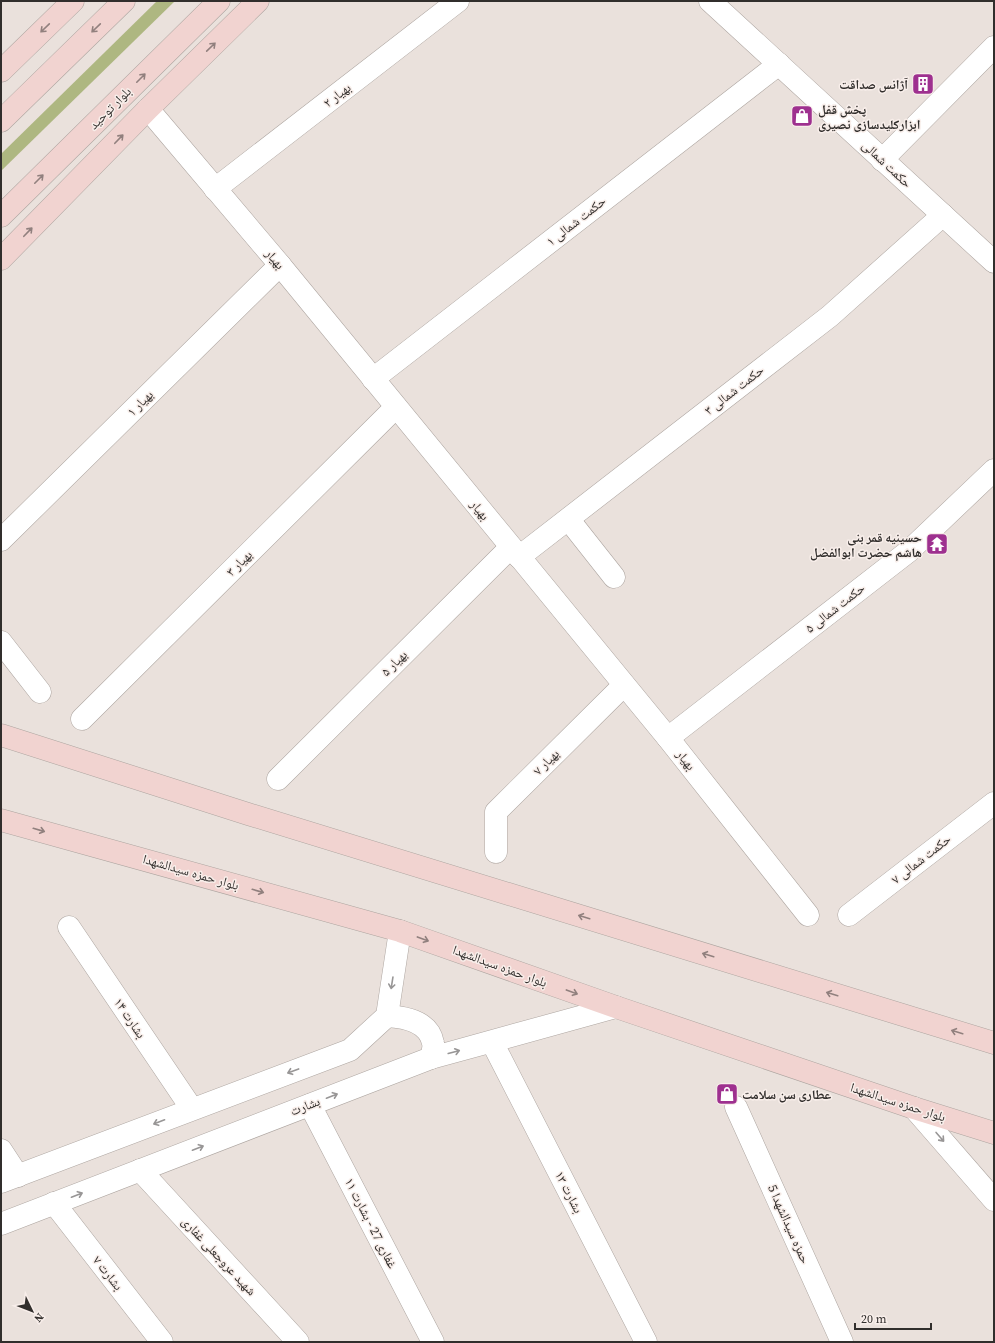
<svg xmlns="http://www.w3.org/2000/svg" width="995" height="1343" font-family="'Source Serif 4','Noto Naskh Arabic',serif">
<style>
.green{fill:#aeb781}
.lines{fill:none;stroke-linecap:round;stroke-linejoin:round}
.minor-casing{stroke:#ada5a0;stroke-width:23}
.tertiary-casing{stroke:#ada5a0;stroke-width:23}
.secondary-casing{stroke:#ada5a0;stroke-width:23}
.minor{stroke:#fff;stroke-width:22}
.tertiary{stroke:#fff;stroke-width:22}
.secondary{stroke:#f1d3d0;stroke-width:22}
.oneway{stroke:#91807e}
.oneway2{stroke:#989696}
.labels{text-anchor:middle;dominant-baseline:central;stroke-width:3;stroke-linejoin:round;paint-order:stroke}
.poi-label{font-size:13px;font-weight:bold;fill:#312e2c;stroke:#f8eeea;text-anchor:end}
.street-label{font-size:13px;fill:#312e2c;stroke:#f8eeea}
</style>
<rect width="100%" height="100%" fill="#eae1dc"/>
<!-- green -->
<path class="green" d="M157 1H175L1 171V154Z"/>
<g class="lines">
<!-- minor casing -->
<g class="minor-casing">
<g id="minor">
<path d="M148 109 280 265 668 738 808 915"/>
<path d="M882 160 994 47"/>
<path d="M215 189 458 1"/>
<path d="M373 379 779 64"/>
<path d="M569 520 614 577"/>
<path d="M1 540 280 265"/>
<path d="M519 557 830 316 943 215"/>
<path d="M1 642 40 692"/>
<path d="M82 719 396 407"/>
<path d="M668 738 909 551 994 470"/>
<path d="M278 779 511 547"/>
<path d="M496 852V812L624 685"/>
<path d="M849 915 994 803"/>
<path d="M69 927 192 1109"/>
<path d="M492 1042 646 1342"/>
<path d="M310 1105 433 1342"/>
<path d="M736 1107 842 1342"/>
<path d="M1 1150 18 1176"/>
<path d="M54 1203 162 1342"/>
</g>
</g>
<!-- tertiary casing -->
<g class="tertiary-casing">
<g id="tertiary">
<path d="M710 1 994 262"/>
<path d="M387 1016C405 1017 429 1021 433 1043 434 1047 432 1054 431 1058"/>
<path d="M914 1108 994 1200"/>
<path d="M140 1170 298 1342"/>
<path d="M1 1182 350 1050 387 1016 400 931"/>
<path d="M1 1224 431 1058 616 1007"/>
</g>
</g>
<!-- secondary casing -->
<g class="secondary-casing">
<g id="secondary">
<path d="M1 71 73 1"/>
<path d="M1 121 124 1"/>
<path d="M1 216 219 1"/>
<path d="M1 259 148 109 258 1"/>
<path d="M1 735 248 814 994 1043"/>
<path d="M1 820 400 931 616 1007 914 1108 994 1133"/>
</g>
</g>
<!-- minor -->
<use href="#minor" class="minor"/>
<!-- tertiary -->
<use href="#tertiary" class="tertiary"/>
<!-- secondary -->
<use href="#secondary" class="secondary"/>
</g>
<!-- one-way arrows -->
<defs><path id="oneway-shaft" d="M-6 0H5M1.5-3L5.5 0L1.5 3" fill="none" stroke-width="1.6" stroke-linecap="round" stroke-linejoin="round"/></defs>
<g class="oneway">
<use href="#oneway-shaft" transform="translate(45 28) rotate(136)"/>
<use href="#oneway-shaft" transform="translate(96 28) rotate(136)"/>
<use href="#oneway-shaft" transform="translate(211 47) rotate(-44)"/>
<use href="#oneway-shaft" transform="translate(141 78) rotate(-45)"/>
<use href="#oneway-shaft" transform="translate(119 139) rotate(-46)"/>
<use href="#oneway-shaft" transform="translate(39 179) rotate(-45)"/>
<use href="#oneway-shaft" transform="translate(28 232) rotate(-46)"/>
<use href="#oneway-shaft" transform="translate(39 830) rotate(16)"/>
<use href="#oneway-shaft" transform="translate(258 891) rotate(16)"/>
<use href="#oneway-shaft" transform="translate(584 917) rotate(-163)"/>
<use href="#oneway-shaft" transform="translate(423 939) rotate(20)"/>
<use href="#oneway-shaft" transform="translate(708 955) rotate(-163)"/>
<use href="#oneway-shaft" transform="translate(572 992) rotate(20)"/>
<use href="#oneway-shaft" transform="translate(832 994) rotate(-163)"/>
<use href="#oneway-shaft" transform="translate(957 1032) rotate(-163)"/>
</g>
<g class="oneway2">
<use href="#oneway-shaft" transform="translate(392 983) rotate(99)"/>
<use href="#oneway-shaft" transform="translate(454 1052) rotate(-15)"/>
<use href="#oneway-shaft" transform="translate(293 1071) rotate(160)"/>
<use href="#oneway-shaft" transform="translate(332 1096) rotate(-21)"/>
<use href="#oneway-shaft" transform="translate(159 1122) rotate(159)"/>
<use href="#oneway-shaft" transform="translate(940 1137) rotate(49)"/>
<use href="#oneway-shaft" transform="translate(198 1148) rotate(-21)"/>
<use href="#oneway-shaft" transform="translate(77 1195) rotate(-21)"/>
</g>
<!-- icons -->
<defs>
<g id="building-square" transform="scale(1.15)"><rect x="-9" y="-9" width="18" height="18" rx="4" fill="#9e308f" stroke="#f8eeea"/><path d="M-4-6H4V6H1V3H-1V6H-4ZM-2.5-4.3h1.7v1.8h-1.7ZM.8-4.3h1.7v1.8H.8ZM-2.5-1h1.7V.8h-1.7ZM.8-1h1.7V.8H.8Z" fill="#fff"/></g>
<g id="shop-square" transform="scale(1.15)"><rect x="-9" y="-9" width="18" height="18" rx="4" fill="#9e308f" stroke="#f8eeea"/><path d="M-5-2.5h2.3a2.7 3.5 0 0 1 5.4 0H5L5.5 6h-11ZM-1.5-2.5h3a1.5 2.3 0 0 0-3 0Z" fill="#fff"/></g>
<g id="temple-square" transform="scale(1.15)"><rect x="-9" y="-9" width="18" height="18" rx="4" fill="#9e308f" stroke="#f8eeea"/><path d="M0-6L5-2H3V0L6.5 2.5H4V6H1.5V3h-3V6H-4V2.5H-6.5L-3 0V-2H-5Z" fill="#fff"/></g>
</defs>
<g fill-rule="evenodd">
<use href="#building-square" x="923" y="84"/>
<use href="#shop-square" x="802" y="116"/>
<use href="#temple-square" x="937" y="544"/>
<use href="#shop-square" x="727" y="1094"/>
</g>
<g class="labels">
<!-- poi labels -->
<g class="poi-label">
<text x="908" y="84">آژانس صداقت</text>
<text x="818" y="109" text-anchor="start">پخش قفل<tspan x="818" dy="15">ابزارکلیدسازی نصیری</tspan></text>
<text x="922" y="537">حسینیه قمر بنی<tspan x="922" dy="15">هاشم حضرت ابوالفضل</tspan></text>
<text x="742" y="1094" text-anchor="start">عطاری سن سلامت</text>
</g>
<!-- street labels -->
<g class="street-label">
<text transform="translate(337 95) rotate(-38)">بهیار ۲</text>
<text transform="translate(110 108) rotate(-45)">بلوار توحید</text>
<text transform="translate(887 164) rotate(43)">حکمت شمالی</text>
<text transform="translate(576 221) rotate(-38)">حکمت شمالی ۱</text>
<text transform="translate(275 259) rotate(50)">بهیار</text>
<text transform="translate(734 390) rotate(-38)">حکمت شمالی ۳</text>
<text transform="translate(140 403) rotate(-45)">بهیار ۱</text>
<text transform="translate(480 510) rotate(51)">بهیار</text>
<text transform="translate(239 563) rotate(-45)">بهیار ۳</text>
<text transform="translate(835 608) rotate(-38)">حکمت شمالی ۵</text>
<text transform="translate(394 663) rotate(-45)">بهیار ۵</text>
<text transform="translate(686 760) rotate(52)">بهیار</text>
<text transform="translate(546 762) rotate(-45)">بهیار ۷</text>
<text transform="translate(921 859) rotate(-38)">حکمت شمالی ۷</text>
<text transform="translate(191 872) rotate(16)">بلوار حمزه سیدالشهدا</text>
<text transform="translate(500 966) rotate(20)">بلوار حمزه سیدالشهدا</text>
<text transform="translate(130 1018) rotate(56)">بشارت ۱۴</text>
<text transform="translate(898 1102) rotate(18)">بلوار حمزه سیدالشهدا</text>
<text transform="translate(305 1106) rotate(-21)">بشارت</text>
<text transform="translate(569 1192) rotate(63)">بشارت ۱۳</text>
<text transform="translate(371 1223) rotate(63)">غفاری 27 - بشارت ۱۱</text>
<text transform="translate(789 1224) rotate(66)">حمزه سیدالشهدا 5</text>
<text transform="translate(219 1256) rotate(47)">شهید عروجعلی غفاری</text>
<text transform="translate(108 1273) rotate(52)">بشارت ۷</text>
</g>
</g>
<!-- border -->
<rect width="995" height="1343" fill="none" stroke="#312e2c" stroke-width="4"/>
<!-- north arrow -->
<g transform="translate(32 1311) rotate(133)" stroke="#f8eeea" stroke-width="3" paint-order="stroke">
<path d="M0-3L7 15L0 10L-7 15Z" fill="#312e2c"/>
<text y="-6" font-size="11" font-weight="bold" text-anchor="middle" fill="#312e2c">N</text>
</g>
<!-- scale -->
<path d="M855 1323v6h76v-6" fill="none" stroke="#312e2c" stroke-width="2"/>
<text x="861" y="1323" font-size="12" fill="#312e2c" stroke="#f8eeea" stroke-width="3" paint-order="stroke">20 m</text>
</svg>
